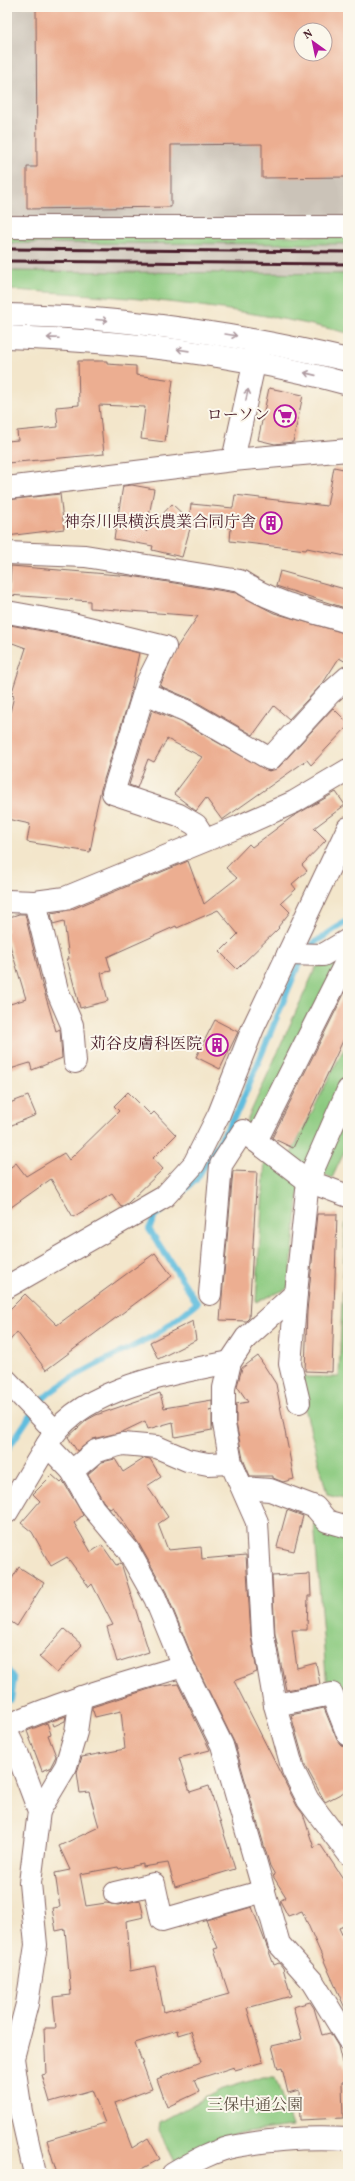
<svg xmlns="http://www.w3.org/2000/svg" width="355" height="2181" font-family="Vollkorn,'Noto Serif JP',serif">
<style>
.industrial{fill:#cbc3b8;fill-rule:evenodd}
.green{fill:#8cca80;stroke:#6b7456}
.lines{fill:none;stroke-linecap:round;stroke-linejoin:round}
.stream{stroke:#60bdde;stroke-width:6}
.building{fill:#ecae91;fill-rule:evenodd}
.minor-casing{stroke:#856563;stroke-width:24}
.minor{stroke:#fff;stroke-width:22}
.rail{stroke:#4a1f2b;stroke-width:3}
.oneway{stroke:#ae9aa0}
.labels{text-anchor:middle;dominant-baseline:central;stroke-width:4;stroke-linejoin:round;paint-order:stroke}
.poi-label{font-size:16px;fill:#4a1f2b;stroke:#fbf7ec;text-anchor:end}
.park-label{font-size:16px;fill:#5e5244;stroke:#fbf7ec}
</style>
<rect width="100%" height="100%" fill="#fbf7ec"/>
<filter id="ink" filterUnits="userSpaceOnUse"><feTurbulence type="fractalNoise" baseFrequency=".025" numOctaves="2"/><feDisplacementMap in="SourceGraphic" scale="8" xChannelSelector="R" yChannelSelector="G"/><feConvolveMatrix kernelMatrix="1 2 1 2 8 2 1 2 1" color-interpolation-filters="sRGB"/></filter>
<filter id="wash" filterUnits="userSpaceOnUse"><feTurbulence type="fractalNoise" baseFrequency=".012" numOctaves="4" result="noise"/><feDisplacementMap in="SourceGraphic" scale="16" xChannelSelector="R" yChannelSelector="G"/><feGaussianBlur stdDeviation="0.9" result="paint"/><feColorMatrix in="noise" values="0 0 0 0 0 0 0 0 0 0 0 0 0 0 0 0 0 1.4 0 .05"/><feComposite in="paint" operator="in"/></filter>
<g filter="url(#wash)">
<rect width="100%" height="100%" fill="#f3e6cb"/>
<!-- industrial -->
<g class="industrial">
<path d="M7 7H348V220L7 219ZM301 30H325V54H301Z"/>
<path d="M7 243 348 244V274L7 271Z"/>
</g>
<!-- green -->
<g class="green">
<path d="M7 236H348V244L7 243Z"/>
<path d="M7 271 348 274V333C236 306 122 295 7 290Z"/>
<path d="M338 963 255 1132 244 1127 316 967Z"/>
<path d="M348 1040V1144L332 1178 289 1158Z"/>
<path d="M265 1159 300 1184 289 1288 256 1302Z"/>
<path d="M346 1209H348V1499L327 1494 297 1377H339Z"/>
<path d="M314 1521 348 1535V1693L327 1689Z"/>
<path d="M263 2077H275L292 2126 231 2134 175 2162 159 2130 160 2122 220 2090Z"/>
</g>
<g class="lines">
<!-- stream -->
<g class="stream">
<path d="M309 950 314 943 348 920"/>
<path d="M179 1195 196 1180 239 1109 298 966 303 959"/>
<path d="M37 1406C56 1379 127 1352 158 1333 172 1324 184 1313 197 1303L149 1229 155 1216 165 1208"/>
<path d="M7 1450 32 1413"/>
<path d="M7 1669 14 1679 11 1700"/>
</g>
</g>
<g id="blocks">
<!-- building -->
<g class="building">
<path d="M36 7H348V177L262 178V144L171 145V207L27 209V167H37ZM301 30H325V54H301Z"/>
<path d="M78 361H107V364L136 366V375L173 380 165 442 141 439 145 407 99 405 104 454 7 463V441L18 440 17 431 58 427 56 407 79 405Z"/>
<path d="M269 388 303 395 293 442 275 444 258 440Z"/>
<path d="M334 467 348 470V543L345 556 307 548 306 550 230 541 231 528 191 525 182 557 152 550 153 546 114 539 123 486 132 485 154 489 146 532 172 504 189 520 191 504 233 508 235 495 327 506Z"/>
<path d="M60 494 64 529 7 536V500Z"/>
<path d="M11 566 131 576 236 593 274 613 348 634V663L339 658 323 683 289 719 274 706 253 735 193 700 160 686 177 647 198 616 90 608V601L9 595Z"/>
<path d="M280 571 348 590V609L276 586Z"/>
<path d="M10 625 64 635 139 653 129 700 101 789 93 824 95 825 90 852 27 842 30 824 7 819V725L14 696 11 695 26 648 7 641Z"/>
<path d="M333 708 348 723V726L311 765 307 760 222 820 206 798 196 811 174 794 202 757 167 739 154 762 148 759 137 788 129 785 152 710 181 722 269 771 279 767Z"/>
<path d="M336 792 345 805 314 828 326 840 302 865 307 871 292 884 296 889 281 903 290 912 278 927 279 928 237 969 220 952 238 934 218 910 177 928 176 926 107 957 111 971 101 973 108 1001 80 1008 67 959H69L64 921 53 924 51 913 70 910 188 861 204 904 237 878 226 868 249 844 252 847 292 817Z"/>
<path d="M19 914H25L41 981 56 1031 60 1029 62 1058 32 1070 30 1063 7 1070V1005L26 999 7 935V918Z"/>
<path d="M348 986V1030L293 1148 272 1138Z"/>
<path d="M215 1020 238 1032 220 1069 196 1057Z"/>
<path d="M128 1092 151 1115 154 1112 176 1135 153 1158 163 1169 128 1203 121 1207 112 1194 73 1217 51 1179 7 1210V1170L16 1163 26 1176 64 1153 69 1160 119 1111 114 1106Z"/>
<path d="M28 1096 36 1115 7 1127V1104Z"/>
<path d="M233 1171 257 1172 249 1318 246 1321 220 1320Z"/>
<path d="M317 1214H337L332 1372 305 1371 307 1311Z"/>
<path d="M155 1253 172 1276 46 1370 17 1332 7 1344V1312L25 1294 57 1325Z"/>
<path d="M193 1321 196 1340 158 1359 150 1342Z"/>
<path d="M258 1356 276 1384 294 1479 283 1482 273 1478V1476H250L243 1459 236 1423V1404L248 1402 237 1386 242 1368Z"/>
<path d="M160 1393 164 1408 212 1400V1410L209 1411 212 1410V1430L175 1437 173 1422 148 1429 145 1421 122 1432 93 1439 77 1451 68 1437 87 1420 96 1415Z"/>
<path d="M145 1458 150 1459 161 1477 147 1486 168 1517 158 1524 168 1550 201 1547 202 1559 246 1555 251 1636 257 1672 234 1681 297 1806 303 1814 314 1848 320 1844 348 1886V1924L339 1928 348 1947V2015L302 1911 288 1916 280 1901 286 1897 273 1876 275 1875 270 1866 234 1742 194 1661 166 1592 139 1544 113 1507 110 1509 103 1501 88 1474 102 1462 115 1459 123 1472Z"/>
<path d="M52 1475 61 1483 63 1481 83 1515 74 1523 91 1552 102 1545 116 1565 121 1563 149 1652 117 1662 107 1627 113 1625 92 1584 89 1587 67 1557 51 1566 32 1532 21 1523 40 1501 33 1494Z"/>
<path d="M287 1510 303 1516 294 1551 277 1547Z"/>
<path d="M19 1567 44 1583 17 1626 7 1619V1587Z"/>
<path d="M310 1574 311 1596H308L307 1630H292L297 1668 316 1663 320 1684 286 1690 275 1634 272 1576Z"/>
<path d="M64 1629 82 1645 57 1673 39 1657Z"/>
<path d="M178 1684 210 1750 179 1758 190 1792 209 1786 235 1869 175 1887 168 1863 143 1867V1864L119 1869 118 1867 80 1874 86 1906 106 1903 118 1905 140 1900 144 1917 126 1921 130 1971 155 1966 164 2012 229 1994 214 1949 218 1948 206 1920 252 1907 274 1965 279 1963 283 1968 291 1996 247 2008 263 2062 235 2070 234 2067 194 2080 199 2092 167 2107 157 2079 201 2062 191 2031 178 2035 177 2030 135 2043 152 2089 115 2103 132 2148 148 2138 160 2159 132 2174H57L47 2140 105 2123 92 2090 50 2102 42 2075 46 2074 44 2028H56L53 1997 71 1995 65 1929 56 1931 52 1908 60 1907 55 1873 70 1870 59 1846 99 1827 89 1792 80 1793 77 1772 82 1757 125 1749 121 1711 95 1717 93 1711H92V1707L156 1687Z"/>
<path d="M324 1708 337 1740 341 1745 348 1747V1790L325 1802 305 1765 291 1715Z"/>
<path d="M66 1716 65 1721 54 1726 52 1721Z"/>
<path d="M47 1723 51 1734 48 1735 56 1756 50 1768 42 1771 27 1731Z"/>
<path d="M310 2002 314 2008 322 2035 330 2033 338 2046 342 2063 344 2062 348 2081 342 2082 343 2118 300 2120 299 2090 288 2093 282 2068 278 2069 272 2046 302 2039 293 2007Z"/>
</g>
</g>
</g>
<g filter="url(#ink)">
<use href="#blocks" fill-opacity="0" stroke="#856563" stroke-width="1"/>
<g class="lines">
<!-- minor casing -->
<g class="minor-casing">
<g id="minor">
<path d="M7 227H348"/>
<path d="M7 315C122 316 236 334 348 360"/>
<path d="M7 337C122 341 236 353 348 384"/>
<path d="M233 460 258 346"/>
<path d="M7 488 233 460 348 450"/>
<path d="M7 553 85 556 240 581C272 603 311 611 348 622"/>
<path d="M7 612 68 623 165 647 147 683 113 793 179 815 196 825 205 839"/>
<path d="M145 693 187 711 270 759 329 694 348 677"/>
<path d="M7 901 35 902 65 898 238 827 294 802 348 770"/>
<path d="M35 902 57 990 72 1025 75 1062"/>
<path d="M288 954 323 955 348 940"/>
<path d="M348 1090 308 1181 296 1293 246 1338 230 1362 224 1388V1424L231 1463 257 1522 263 1635 275 1705 293 1770 308 1800 348 1853"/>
<path d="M244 1132 308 1181 348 1196"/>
<path d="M256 1141 348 958"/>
<path d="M7 1287 164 1197 194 1164 219 1114 253 1028 348 828"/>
<path d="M296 1293 290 1364 299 1402"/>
<path d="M210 1294 221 1165 243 1131"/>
<path d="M230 1362C171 1374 77 1388 47 1445L72 1471 93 1508 128 1550 155 1598 183 1666 222 1745 279 1944 313 1982 348 2039"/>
<path d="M7 1381 55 1431"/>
<path d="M72 1471 96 1451 123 1444 157 1447 187 1460 208 1464 231 1463"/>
<path d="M243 1488 270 1490 315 1507 327 1521 348 1527"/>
<path d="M7 1512 47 1445"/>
<path d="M275 1705 332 1694 348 1735"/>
<path d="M7 1726C64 1700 124 1684 183 1666"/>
<path d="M7 1733 18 1755 39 1811 30 1883 36 1945 27 2004 13 2058 21 2112 35 2174"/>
<path d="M39 1811 66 1766 76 1732 81 1697"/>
<path d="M115 1893 154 1884 162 1920 264 1891"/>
<path d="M173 2174C193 2162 214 2150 237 2146 273 2139 312 2137 348 2139"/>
</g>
</g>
<!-- minor -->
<use href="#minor" class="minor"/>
<!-- rail -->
<g class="rail">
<path d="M7 249 348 252"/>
<path d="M7 261 348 264"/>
</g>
</g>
<!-- one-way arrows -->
<defs><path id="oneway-shaft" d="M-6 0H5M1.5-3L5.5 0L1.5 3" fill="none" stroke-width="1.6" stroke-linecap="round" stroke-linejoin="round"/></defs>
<g class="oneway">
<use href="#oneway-shaft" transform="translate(102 320) rotate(5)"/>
<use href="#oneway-shaft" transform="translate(231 335) rotate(9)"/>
<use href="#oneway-shaft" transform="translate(53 338) rotate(-178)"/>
<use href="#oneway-shaft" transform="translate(183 350) rotate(-172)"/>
<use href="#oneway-shaft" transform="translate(310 374) rotate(-167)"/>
<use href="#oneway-shaft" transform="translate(247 395) rotate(-78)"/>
</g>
</g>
<!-- icons -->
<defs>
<g id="supermarket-ring" transform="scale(1.15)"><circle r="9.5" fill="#fbf7ec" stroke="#b5179e" stroke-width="1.5"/><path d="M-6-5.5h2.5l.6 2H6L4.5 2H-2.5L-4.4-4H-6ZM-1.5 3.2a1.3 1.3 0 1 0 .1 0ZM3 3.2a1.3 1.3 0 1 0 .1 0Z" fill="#b5179e"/></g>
<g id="building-ring" transform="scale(1.15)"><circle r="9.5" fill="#fbf7ec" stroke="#b5179e" stroke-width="1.5"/><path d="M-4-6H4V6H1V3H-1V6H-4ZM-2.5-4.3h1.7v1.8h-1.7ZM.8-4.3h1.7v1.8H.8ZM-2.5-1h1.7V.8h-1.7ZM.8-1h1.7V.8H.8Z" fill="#b5179e"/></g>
</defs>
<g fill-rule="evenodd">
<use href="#supermarket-ring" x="285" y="416"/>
<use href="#building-ring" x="271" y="523"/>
<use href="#building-ring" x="217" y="1045"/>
</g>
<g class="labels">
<!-- poi labels -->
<g class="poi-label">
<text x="270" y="416">ローソン</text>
<text x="256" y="523">神奈川県横浜農業合同庁舎</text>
<text x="202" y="1045">苅谷皮膚科医院</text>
</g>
<!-- park labels -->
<g class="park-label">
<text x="255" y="2106">三保中通公園</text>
</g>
</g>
<!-- margin -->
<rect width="355" height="2181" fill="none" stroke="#fbf7ec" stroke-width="24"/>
<!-- north arrow -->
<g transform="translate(313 42) rotate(327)"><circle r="19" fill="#fbf7ec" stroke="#b4a19f"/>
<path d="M0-3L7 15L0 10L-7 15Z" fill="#b5179e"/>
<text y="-6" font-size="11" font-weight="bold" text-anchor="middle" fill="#4a1f2b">N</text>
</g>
</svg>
